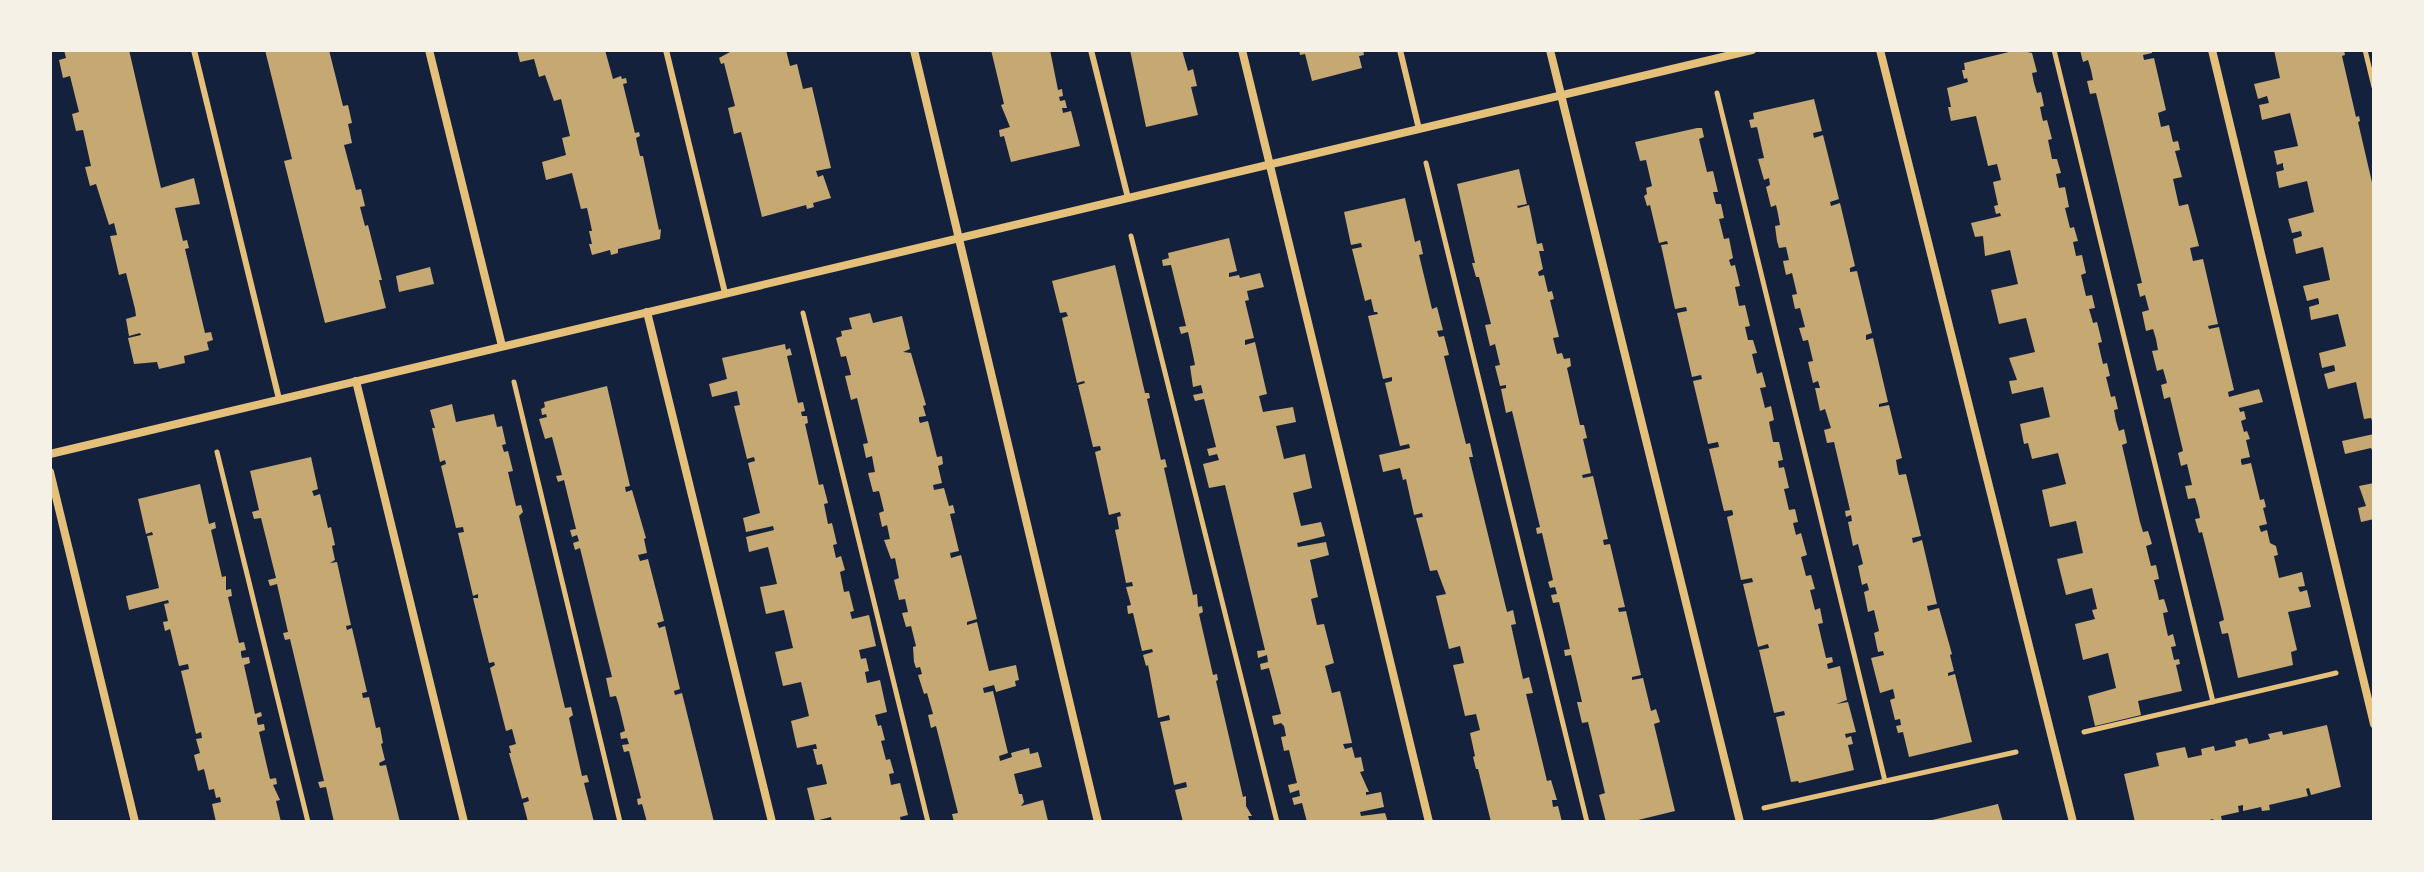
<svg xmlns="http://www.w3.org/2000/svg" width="2424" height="872" font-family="Merriweather,serif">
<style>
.building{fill:#c6a872}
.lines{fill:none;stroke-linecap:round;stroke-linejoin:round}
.path{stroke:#e5c07b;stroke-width:5}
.service{stroke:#e5c07b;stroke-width:6}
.minor{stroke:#e5c07b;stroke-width:8}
</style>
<rect width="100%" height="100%" fill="#14213d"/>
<!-- building -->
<g class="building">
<path d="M64 50H129L161 188 194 178 200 204 175 208 183 241 187 240 189 248 185 249 205 333 211 332 213 340 207 342 209 350 184 356 185 363 159 369 157 362 134 364 128 338 141 335 140 333 129 336 126 319 136 316 135 309 126 273 119 275 110 236 117 235 114 223 109 225 96 184 90 186 85 167 91 166 83 130 76 131 72 114 79 112 70 76 63 78 59 60 66 58Z"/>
<path d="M265 50H329L343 106 348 105 352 123 348 124 352 143 344 145 356 190 361 189 365 206 360 207 365 226 368 225 382 280H379L386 308 325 323 284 161 292 159Z"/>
<path d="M517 50H605L613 79 621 76 622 79 626 78 627 83 623 84 635 133 639 132 640 136 636 138 640 156H643L659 230 661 229 660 239 618 249V253L611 255 610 250 592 255 589 244H592L589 231H592L591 226 587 208 581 209 572 173 546 180 542 162 566 155 562 138 570 136 561 99 554 101 545 75 539 77 534 59 520 62Z"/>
<path d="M729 50H786L790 66 797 64 803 89 812 87 831 168 816 171 818 177 823 175 831 198 813 203 814 207 807 209 806 205 762 217 741 132 734 134 728 108 735 106 724 63 721 64 719 58 730 52Z"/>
<path d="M991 50H1050L1058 90 1062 89 1063 96 1059 97 1060 101 1065 100 1067 108H1062L1063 113 1071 111 1080 146 1011 162 1004 136 1000 137 999 130 1010 127 1001 105 1004 104Z"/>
<path d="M1130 50H1182L1188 71 1193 69 1197 86 1191 87 1198 115 1146 127Z"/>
<path d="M1299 50H1363L1364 55 1359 56 1362 68 1312 81 1305 54 1300 55Z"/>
<path d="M2017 50 2032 53 2037 72 2032 73 2034 83 2037 93 2041 92 2044 106 2040 107 2042 117 2043 121 2047 120 2052 139 2048 140 2052 159H2057L2061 173 2056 174 2058 184 2059 188 2065 187 2069 207 2065 208 2070 228 2074 227 2078 241 2073 242 2076 256 2082 255 2086 273 2081 275 2086 296 2092 295 2095 308 2089 309 2092 319 2093 323 2097 322 2102 342 2098 343 2103 364 2107 363 2110 376 2106 377 2111 397 2115 396 2118 409 2114 410 2116 421 2119 431 2124 429 2127 443 2122 445 2140 522 2143 532 2148 531 2152 544 2146 546 2151 566 2156 565 2159 579 2154 580 2157 591 2159 600 2164 599 2168 612 2163 613 2165 623 2168 636 2173 634 2176 646 2171 647 2174 660 2179 659 2180 664 2176 665 2182 691 2138 701 2141 715 2095 726 2088 696 2116 688 2108 653 2083 660 2075 624 2095 619 2092 610 2097 609 2092 588 2066 595 2057 559 2083 553 2076 521 2050 527 2042 490 2066 484 2058 453 2032 459 2028 443 2024 444 2020 424 2050 417 2043 387 2012 394 2009 381 2017 380 2009 358 2035 352 2026 318 1999 324 1991 290 2018 284 2010 250 1985 256 1983 236 1975 237 1971 223 2001 216 2000 213 1996 214 1994 206 1998 205 1993 182 2001 180 1997 164 1988 166 1976 116 1951 121 1948 107H1951L1947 88 1968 82 1967 78 1964 79 1962 70H1965L1964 63Z"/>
<path d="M2080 50H2151L2152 53 2143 55 2144 60 2154 58 2166 110 2158 113 2161 127 2169 125 2173 142 2178 141 2180 150 2175 151 2182 177 2173 179 2179 206 2188 204 2199 246 2190 248 2193 261 2203 259 2218 324 2208 326 2209 329 2219 327 2234 390 2228 392 2229 397 2259 389 2263 402 2239 408 2240 412 2244 411 2246 419 2241 421 2244 432 2247 431 2250 439 2246 440 2250 457 2241 459V462L2242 465 2251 463 2260 500 2264 499 2266 507 2263 508 2267 524 2259 526 2261 532 2267 530 2270 543 2276 546 2278 555 2274 556 2279 578 2302 572 2305 586 2298 587 2300 592 2307 590 2311 607 2288 612 2297 650 2291 652 2293 665 2238 678 2228 633 2222 634 2219 622 2224 620 2222 611 2202 532 2199 533 2195 519 2200 518 2198 508 2195 498 2188 499 2185 486 2192 485 2187 464 2181 466 2178 453 2183 451 2170 397 2164 399 2161 385 2167 383 2163 369 2157 371 2152 351 2158 350 2156 339 2153 329 2146 331 2142 312 2149 310 2145 295 2140 297 2137 284 2142 283 2096 93 2090 94 2087 81 2093 80 2091 70 2088 60 2083 62Z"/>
<path d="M2274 50H2344L2345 55 2342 56 2356 117 2359 116 2360 121 2358 122 2374 191V427L2371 418 2364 419 2356 382 2328 389 2324 374 2335 371V369L2334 365 2322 368 2319 353 2346 346 2338 314 2311 320 2309 307 2319 304V302L2318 298 2307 301 2303 286 2330 280 2323 247 2296 254 2293 239 2302 236 2301 231 2292 233 2288 219 2314 212 2307 181 2279 188 2276 172 2284 170 2283 166V163L2277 165 2274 151 2298 146 2290 113 2262 120 2259 105 2269 103 2267 96 2258 99 2254 84 2280 78Z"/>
<path d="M1814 99 1822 131 1813 133 1814 138 1823 135 1839 199 1830 202 1831 206 1840 203 1855 266 1850 268V272L1857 271 1872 333 1866 335V340L1873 338 1888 402 1879 404V407L1889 405 1902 458 1896 460 1898 472 1899 475 1906 474 1921 536 1912 538 1913 543 1922 540 1937 604 1927 606 1928 611 1939 608 1952 654 1950 655 1954 671 1948 673V676L1955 674 1972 742 1909 757 1903 732 1898 733 1896 726 1901 725 1900 719 1895 720 1890 700 1895 698 1893 689 1880 693 1871 658 1884 655 1883 651 1878 652 1874 633 1879 631 1874 610 1868 612 1864 592 1869 590 1867 583 1862 585 1858 566 1863 564 1858 544 1853 546 1848 522 1852 521 1851 515 1846 517 1845 511 1850 510 1834 442 1827 443 1824 430 1831 428 1825 409 1820 411 1815 388H1820L1818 381 1813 383 1808 362 1813 361 1808 340 1803 341 1799 328 1805 327 1800 308 1795 309 1792 295 1797 294 1792 273 1786 275 1783 261 1789 260 1786 247 1779 248 1777 241 1775 226 1780 225 1778 214 1776 205 1771 207 1766 187 1770 185 1769 178 1764 180 1758 159 1764 158 1757 127 1751 128 1749 120 1754 119 1753 113Z"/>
<path d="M1697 128H1702L1704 137 1699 139 1707 172 1713 171 1718 192H1713L1716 204H1721L1724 218 1719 219 1724 239 1729 238 1733 258 1729 260 1731 266 1735 265 1740 286 1735 287 1739 306 1745 305 1750 326 1745 327 1748 340H1753L1757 353 1752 354 1757 374 1762 372 1766 387 1760 388 1765 408 1771 406 1774 420 1769 422 1773 442H1779L1783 460 1778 461 1779 468 1784 467 1789 488 1784 489 1789 510 1795 509 1798 522 1793 523 1796 535 1801 533 1807 555 1801 557 1806 576 1811 575 1815 589 1810 590 1815 610 1820 608 1823 623 1818 624 1826 658 1832 657 1833 662 1827 664 1828 669 1840 666 1847 700 1836 704 1848 702 1856 732 1845 734 1846 738 1851 736 1853 744 1848 745 1854 770 1799 783 1798 781 1791 782 1776 717 1785 715 1784 711 1774 713 1759 650 1769 648 1768 644 1758 647 1743 584 1753 582 1752 578 1741 580 1727 517 1733 515V513L1732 510 1724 511 1709 449 1719 447 1718 442 1708 444 1693 381 1702 379 1701 375 1692 377 1677 313 1687 311 1686 307 1675 309 1661 245 1668 244 1667 241 1659 243 1650 205 1647 206 1644 196 1647 194 1646 188 1652 186 1646 160 1640 161 1635 142Z"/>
<path d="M1519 169 1527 204 1517 206 1518 208 1529 205 1537 244 1542 243 1544 251H1539L1543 269 1538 272 1539 276 1544 275 1548 292 1552 291 1554 299 1550 300 1559 337 1553 338 1557 354 1562 353 1564 359 1570 358 1571 366 1567 368 1580 425H1584L1587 438 1583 439 1591 473 1582 475 1583 478 1593 476 1608 539 1603 540 1604 545 1610 544 1625 607 1618 608 1619 612 1626 611 1641 675 1632 677V680L1643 678 1651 711 1656 709 1660 722 1654 724 1675 811 1630 822H1606L1599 795 1605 793 1588 722 1582 723 1577 702H1582L1571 655 1565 656 1564 650 1570 649 1559 602 1553 603 1551 595 1557 594 1555 587 1550 588 1548 582 1553 580 1542 533 1537 534 1536 528 1540 527 1512 411 1506 413 1501 389 1506 388V385L1500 386 1495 366 1500 365 1495 344 1490 346 1485 325 1491 324 1479 277H1476L1472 263H1475L1457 184Z"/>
<path d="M1405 198 1415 242 1420 240 1423 254 1419 255 1432 309 1437 307 1443 330 1437 331 1439 337 1444 336 1449 355 1444 356 1466 444 1470 443 1473 457H1469L1507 612 1513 610 1516 624 1511 625 1523 679 1529 677 1533 693 1526 694 1547 781 1551 780 1557 800H1552L1553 807 1558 806 1562 822H1491L1478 769H1476L1473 757 1475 756 1470 733 1480 730 1476 714 1465 716 1453 665 1464 663 1460 646 1449 649 1436 596 1446 594 1437 570 1430 571 1416 518 1423 517 1422 513 1414 515 1406 479 1403 480 1400 468 1383 472 1379 455 1410 448 1409 444 1400 446 1385 383 1392 381V377L1383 379 1368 316 1378 314 1377 312H1374L1371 299 1365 301 1352 249 1362 247 1361 243 1351 245 1344 212Z"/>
<path d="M1229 238 1237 271 1229 273V277L1239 275 1240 278 1260 273 1264 287 1247 291 1249 300 1245 301 1254 338 1245 340V345L1255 342 1267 394 1259 396 1263 412 1293 407 1296 422 1276 426 1284 459 1305 454 1312 488 1293 493 1301 526 1321 522 1325 536 1297 543 1298 547 1326 542 1329 555 1310 560 1318 597 1311 599 1317 625 1324 624 1334 663 1325 666 1332 693 1340 691 1352 743 1343 744 1345 749 1352 747 1355 758 1361 757 1364 771 1360 772 1369 792H1366V795L1381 792 1384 807 1360 812 1361 816 1385 813 1388 822H1307L1302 803 1294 805 1292 798 1300 796 1299 790 1290 793 1288 785 1297 783 1289 750 1284 751 1281 737 1286 736 1284 726 1281 723 1274 725 1272 716 1281 714 1269 668 1261 670 1260 664 1268 662 1267 655 1258 658 1257 651 1265 650 1225 485 1209 488 1203 464 1219 460 1217 454 1209 456 1207 449 1216 447 1204 399 1195 401 1193 395 1203 393 1201 385 1193 387 1190 366 1195 365 1193 355 1188 332 1181 334 1179 327 1186 326 1171 265 1163 266 1162 260 1169 258 1168 253Z"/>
<path d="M1115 265 1145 393H1149L1150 398 1147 399 1161 460 1165 459 1167 467 1164 468 1193 595 1197 594 1198 607 1202 606 1203 612 1199 614 1213 675 1217 674 1218 680 1216 681 1243 797 1246 796V806L1252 816H1248L1250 822H1183L1175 790 1187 787 1186 782 1174 785 1160 722 1170 720 1169 715 1158 718 1148 665 1146 666 1143 655 1153 652 1152 649 1142 651 1133 613 1128 614 1127 606 1131 605 1126 587 1133 586 1132 582 1126 583 1115 530 1119 529 1117 517 1121 516 1120 512 1109 515 1095 452 1101 450 1100 446 1093 447 1078 385 1085 383 1084 381 1077 383 1062 318 1068 316 1066 312 1060 313 1052 281Z"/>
<path d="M430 267 434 284 399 292 396 276Z"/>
<path d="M870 313 873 323 902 316 910 349 903 352 911 353 926 405 923 406 926 416 919 417V420L920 423 928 421 937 457 942 456 943 464 938 466 942 483 933 485 934 490 944 488 949 506 953 505 955 513 950 514 959 551 950 553 951 558 961 555 977 619 967 622V625L977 622 989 671 1016 665 1019 680 1015 681 1016 686 996 692 994 685 983 688 984 693 993 691 1008 753 999 756 1000 761 1012 757 1011 753 1029 748 1030 754 1038 752 1042 767 1014 774 1019 794H1022L1024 802 1021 806 1043 800 1048 821 954 822 952 814 958 813 936 726 931 728 928 715 933 714 927 693 924 694 918 675 922 674 920 667 916 668 914 662 913 647 916 646 911 626 906 627 902 613 908 612 905 599 899 600 894 580 899 578 895 558 891 559 884 540 890 539 887 525 882 527 879 513 884 511 879 491 873 492 868 473 875 472 874 467 872 456 866 458 863 444 868 443 857 398 851 400 845 376 851 375 846 356 841 357 836 338 842 336 841 331 852 329 849 318Z"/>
<path d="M785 344 786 350 790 348 792 355 787 356 798 403 803 402 805 411 801 412 802 416H807L808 423 805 424 819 485 823 484 828 503 824 504 828 524 832 523 837 544 833 545 836 558 841 556 845 570 840 572 844 592 849 591 854 611 850 612 852 619 869 615 876 646 859 650 861 659 866 658 869 671 865 672 867 683 880 680 887 712 875 715 878 726 881 725 885 740 881 741 886 760 890 759 894 773 889 774 891 785 900 783 908 815 900 817 901 822H832L831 817 815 821 807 788 827 784 822 764 817 765 813 749H817L816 744 797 748 791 721 809 716 801 682 783 686 775 652 793 648 784 610 766 614 760 587 777 584 768 547 749 552 746 537 774 530 773 526 746 532 743 518 760 513 748 463 755 461 754 457 747 459 734 406 740 405 737 391 712 397 709 384 727 379 722 358Z"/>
<path d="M607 386 630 486 625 487 626 492 632 490 646 538 644 539 647 553 638 555 640 561 648 559 664 621 657 623 658 625 659 628 665 626 680 689 674 691 675 695 682 693 714 822H647L642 804 638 805 637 799 641 798 629 751 624 752 622 745 629 744 627 738 621 739 620 733 625 731 619 706 616 696 610 697 606 678 612 677 594 605 580 548 575 550 573 543 579 541 577 535 572 537 570 530 576 529 564 480 558 482 556 476 562 475 552 437 545 439 539 419 547 417 546 414 542 415 541 409 545 407 544 402Z"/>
<path d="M452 404 456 422 494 414 497 427 502 426 506 444 502 445 504 452 508 451 513 471 508 472 516 506 521 505 523 512 519 516 565 708 571 707 573 715 569 718 582 776 587 775 589 782 584 783 594 822H528L523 803 529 801 528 797 522 799 509 753H511L509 746 516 744 512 729 506 731 490 668 495 665 494 662 489 663 473 598H478V594L473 596 458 533 464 532 463 527 456 528 441 466 446 464 445 460 440 462 432 428H435L430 410Z"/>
<path d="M2374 434V454L2371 448 2345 454 2342 441Z"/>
<path d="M311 457 318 489 312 491 314 496 320 494 328 528 331 527 335 545 332 546 335 560 330 563 337 562 351 625 346 626 347 630 352 628 367 692 362 693 363 698 369 697 376 728 380 727 383 743 381 744 385 760 379 763 380 766 386 765 400 822H334L326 787 320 788 318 782 324 781 323 777 290 639 285 640 283 633 288 632 277 584 270 586 268 580 276 578 261 518 254 519 252 512 259 510 250 471Z"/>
<path d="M2374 483V519L2361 522 2358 508 2366 506 2359 486Z"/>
<path d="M200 484 209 524 215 522 216 528 211 530 222 577 226 576V590L231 589 232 596 228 597 239 643 244 642 246 650 241 651V654L242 658 249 657 250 663 244 665 255 714 261 712 262 716 257 718V721L258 725 264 724 265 730 259 732 270 779 276 778 277 784 273 785 280 800 276 801 281 822H216L212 804 221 802 220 797 216 798 214 789 209 790 204 769 198 771 194 755 200 753 196 739 202 738 201 732 196 734 181 671 189 669 188 664 179 666 170 629 165 631 163 622 168 621 164 604 169 603 168 600 129 610 126 596 159 588 147 536 153 535 152 532 146 534 138 499Z"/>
<path d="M2327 725 2341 787 2311 795 2309 788 2306 789 2308 796 2269 805 2270 810 2262 811 2261 807 2243 811V805L2238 806 2239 812 2221 816 2222 821 2219 822H2214L2213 819 2202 822H2135L2124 774 2159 766 2156 753 2185 747 2188 758 2202 755 2201 749 2214 746 2215 751 2236 746 2235 741 2247 738 2249 744 2270 739 2268 734 2282 731 2283 735Z"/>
<path d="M1998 804 2003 822H1928V821Z"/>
</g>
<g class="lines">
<!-- path -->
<g class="path">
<path d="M2054 50 2213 702"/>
<path d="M2365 50 2374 87"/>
<path d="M1717 93 1885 781"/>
<path d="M1426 163 1587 822"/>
<path d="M1131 236 1277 822"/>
<path d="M803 313 928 822"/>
<path d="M514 382 620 822"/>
<path d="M217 452 308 822"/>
<path d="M2084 732 2336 673"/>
<path d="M1764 808 2016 752"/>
</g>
<!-- service -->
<g class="service">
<path d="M194 50 279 399"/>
<path d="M666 50 725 293"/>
<path d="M1091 50 1128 198"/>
<path d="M1400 50 1419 129"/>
</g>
<!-- minor -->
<g class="minor">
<path d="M429 50 502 346"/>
<path d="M914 50 1098 822"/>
<path d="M1242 50 1429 822"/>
<path d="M1550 50 1740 822"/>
<path d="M1880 50 2073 822"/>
<path d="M2212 50 2374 724"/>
<path d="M647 312 772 822"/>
<path d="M356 381 464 822"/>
<path d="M50 454 1752 50"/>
<path d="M50 472 135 822"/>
</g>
</g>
<!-- border -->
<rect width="2424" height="872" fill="none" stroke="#f6f1e7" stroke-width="104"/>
</svg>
